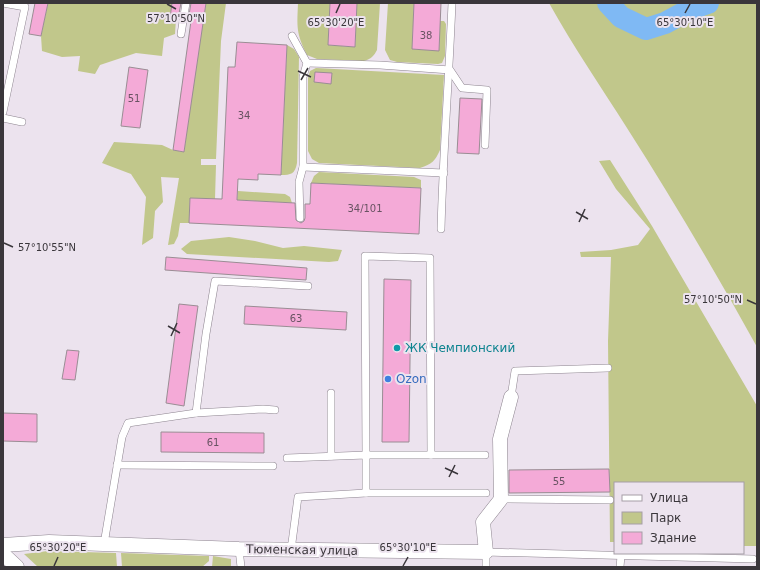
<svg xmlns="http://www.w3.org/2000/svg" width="760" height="570" font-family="'DejaVu Sans',sans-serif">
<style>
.green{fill:#c1c78b}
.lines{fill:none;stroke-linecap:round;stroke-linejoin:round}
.river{stroke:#7fb9f4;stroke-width:22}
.building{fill:#f4aad7;stroke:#9a8d94}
.service-casing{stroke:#8d848f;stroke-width:8}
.minor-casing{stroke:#8d848f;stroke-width:15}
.service{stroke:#fff;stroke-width:7}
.minor{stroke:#fff;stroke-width:14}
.ticks{fill:none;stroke:#3a363b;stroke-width:1.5}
.culture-dot{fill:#0f9aa8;stroke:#ece3ee;stroke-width:1.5}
.shop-dot{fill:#3f7fe0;stroke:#ece3ee;stroke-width:1.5}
.labels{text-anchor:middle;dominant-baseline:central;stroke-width:4;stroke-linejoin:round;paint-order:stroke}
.number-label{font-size:10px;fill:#685362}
.culture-label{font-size:12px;fill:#0d838f;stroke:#ece3ee;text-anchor:start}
.shop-label{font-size:12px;fill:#366cbe;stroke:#ece3ee;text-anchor:start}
.street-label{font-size:12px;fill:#3a363b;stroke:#ece3ee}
.ticks-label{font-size:10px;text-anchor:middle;fill:#3a363b;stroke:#ece3ee;stroke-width:4;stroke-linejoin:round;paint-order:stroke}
</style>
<rect width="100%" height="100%" fill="#ece3ee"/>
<!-- green -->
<g class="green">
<path d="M48 3H172L170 17 176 19 175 34 164 38 162 56 136 53 100 65 95 74 78 71 80 56 62 57 42 51 41 36Z"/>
<path d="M206 3H226L221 41 216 159H201V165H216L215 199 190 198 189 223H180L178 236 174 244 168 245 179 178 161 177 163 202 155 211 153 238 142 245 146 197 131 174 102 163 114 142 162 145 173 150 184 152 191 102 180 100 181 91 192 92Z"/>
<path d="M298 3H330L328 45 355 47 357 3H380L377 50C374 56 371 59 364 61L317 59 307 55C296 33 297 27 298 3Z"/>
<path d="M388 3H414L412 49 439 50 440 21H444L446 24 445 56 442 63 438 64 397 62 390 60 385 50Z"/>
<path d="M549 3H757V347C716 273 673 200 627 128 601 87 573 46 549 3Z"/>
<path d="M287 45 294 49 299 57 297 163C295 174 291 175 281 175Z"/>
<path d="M316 68 444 75 440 150C435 161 432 164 420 168L319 163 312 159 308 151V78L310 71Z"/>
<path d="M610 160 652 226 757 406V546H743V483H615V542H610L608 341 611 257H581L580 252 611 250 638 245 650 229 616 189 599 161Z"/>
<path d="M319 172 414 177 421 180V188L311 183 314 176Z"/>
<path d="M238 191 285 194 290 197 292 203 237 200Z"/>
<path d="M229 237 255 241 283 248 304 246 342 250 338 261 329 262 187 254 181 249 191 241Z"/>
<path d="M48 551 116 553 117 567H38L24 554Z"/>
<path d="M121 553 209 556V561L202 567H122Z"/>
<path d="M213 556 231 559V567H212Z"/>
</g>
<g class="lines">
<!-- river -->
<path class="river" d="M608 3 621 17 646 29 665 23 691 9 708 3"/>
</g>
<!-- building -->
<g class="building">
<path d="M35 3H48L41 36 29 34Z"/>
<path d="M172 3H181L178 19 170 18Z"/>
<path d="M191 3H206L184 152 173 150 191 21H188Z"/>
<path d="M330 3H357L355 47 328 45Z"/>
<path d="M414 3H441L439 51 412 49Z"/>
<path d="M237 42 287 45 281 175 258 174V180L238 179 237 200 295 203 296 220 301 223 304 221 305 218V204H310L311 183 421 188 419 234 189 223 190 198 222 199 228 67H235Z"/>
<path d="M129 67 148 70 140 128 121 126Z"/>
<path d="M315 72 332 73 331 84 314 82Z"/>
<path d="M460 98 482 99 479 154 457 153Z"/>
<path d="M166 257 307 268 306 280 165 270Z"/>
<path d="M384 279 411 280 409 442H382Z"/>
<path d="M179 304 198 306 184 406 166 403Z"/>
<path d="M245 306 347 312 346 330 244 324Z"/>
<path d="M67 350 79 351 75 380 62 379Z"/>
<path d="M3 413 37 414V442L3 441Z"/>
<path d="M161 432 264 433V453L161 452Z"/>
<path d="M609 469 610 492 509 493V470Z"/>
</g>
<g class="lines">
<!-- service casing -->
<g class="service-casing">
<g id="service">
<path d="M181 34 186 3"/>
<path d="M292 36 307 63 303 77V167L299 182 300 218"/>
<path d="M307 63 380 65 450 70 462 88 487 90 485 145"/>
<path d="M3 112 25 7 3 3"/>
<path d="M3 118 22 122"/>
<path d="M303 167 444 173"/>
<path d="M441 229C443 154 449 78 452 3"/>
<path d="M511 397 515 371 608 368"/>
<path d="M196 413 263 409 275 410"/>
<path d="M431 455H485"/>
<path d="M331 456V393"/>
<path d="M287 458 366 455 365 256 430 258 431 455H366V493"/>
<path d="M117 465 273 466"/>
<path d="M501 499 610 500"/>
<path d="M104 544 122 437 128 423 196 413 206 334 215 281 308 286"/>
<path d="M239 549 241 567"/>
<path d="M291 550 298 497 366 493H486"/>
<path d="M486 567V552L753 559"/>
<path d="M620 567 621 556"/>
</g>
</g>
<!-- minor casing -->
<g class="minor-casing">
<g id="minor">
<path d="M3 545 49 542 239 549 486 552 483 522 501 499 500 439 511 397"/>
<path d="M3 554 17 567"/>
</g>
</g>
<!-- service -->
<use href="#service" class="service"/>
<!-- minor -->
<use href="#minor" class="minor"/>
</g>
<!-- ticks -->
<path class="ticks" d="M167 4 176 9M336 13 340 4M685 13 690 4M298 71 311 77M301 80 308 68M576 212 588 219M579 222 585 209M4 243 13 247M747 300 756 304M168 326 180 333M171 336 177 323M445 468 458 474M449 477 455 465M54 566 58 557M403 566 408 557"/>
<!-- markers -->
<circle class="culture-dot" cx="397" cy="348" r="4"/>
<circle class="shop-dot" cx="388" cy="379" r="4"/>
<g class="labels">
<!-- number labels -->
<g class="number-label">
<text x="426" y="35">38</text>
<text x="134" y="98">51</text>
<text x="244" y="115">34</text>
<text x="365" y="208">34/101</text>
<text x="296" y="318">63</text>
<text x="213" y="442">61</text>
<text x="559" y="481">55</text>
</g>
<!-- culture labels -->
<g class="culture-label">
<text x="405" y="348">ЖК Чемпионский</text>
</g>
<!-- shop labels -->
<g class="shop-label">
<text x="396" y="379">Ozon</text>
</g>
<!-- street labels -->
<g class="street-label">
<text transform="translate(302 550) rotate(1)">Тюменская улица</text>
</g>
</g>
<g class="ticks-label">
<text x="176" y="22">57°10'50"N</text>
<text x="336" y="26">65°30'20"E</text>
<text x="685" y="26">65°30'10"E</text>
<text x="47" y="251">57°10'55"N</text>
<text x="713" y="303">57°10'50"N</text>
<text x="58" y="551">65°30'20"E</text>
<text x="408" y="551">65°30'10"E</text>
</g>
<!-- border -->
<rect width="760" height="570" fill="none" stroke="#3a363b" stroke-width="8"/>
<!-- legend -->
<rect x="614" y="482" width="130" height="72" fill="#ece3ee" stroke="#a59ea6"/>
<rect x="622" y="495" width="20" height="6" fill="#ffffff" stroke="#a59ea6"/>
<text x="650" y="502" font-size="12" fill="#3a363b">Улица</text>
<rect x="622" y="512" width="20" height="12" fill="#c1c78b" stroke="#a59ea6"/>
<text x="650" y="522" font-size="12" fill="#3a363b">Парк</text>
<rect x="622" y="532" width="20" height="12" fill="#f4aad7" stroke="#a59ea6"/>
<text x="650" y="542" font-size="12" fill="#3a363b">Здание</text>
</svg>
